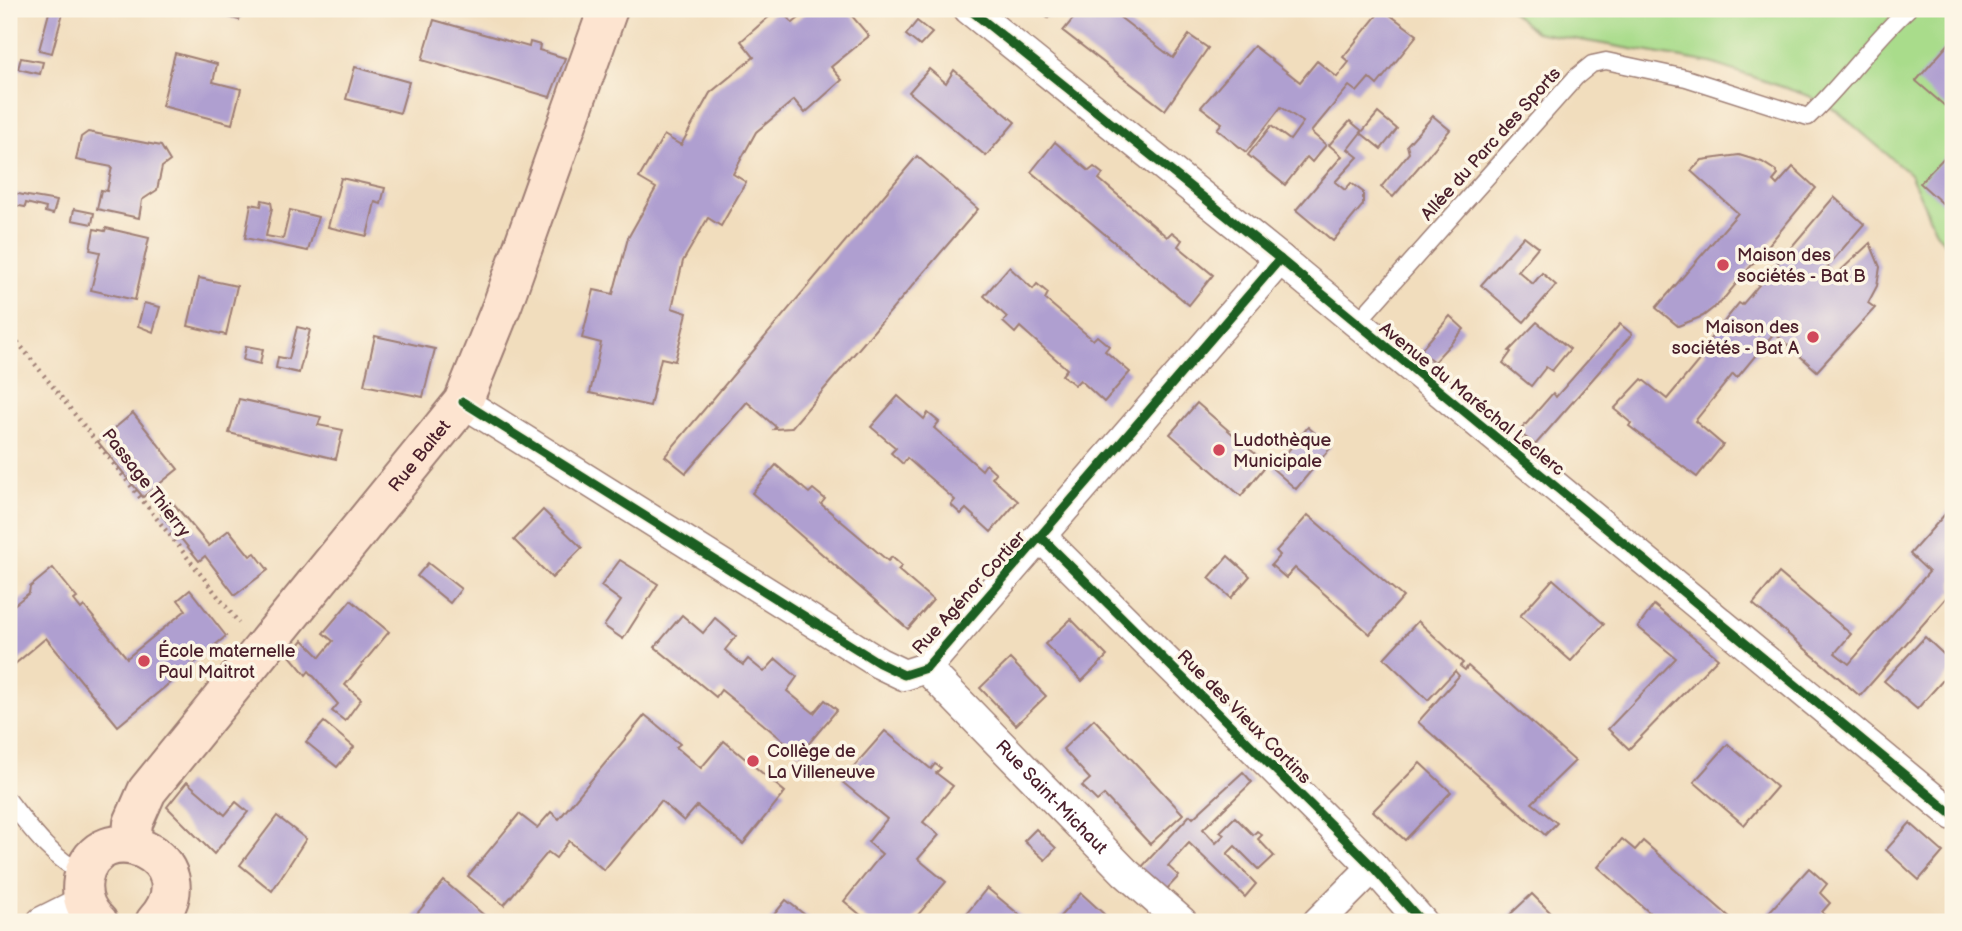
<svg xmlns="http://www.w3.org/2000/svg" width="1962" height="931" font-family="'Balsamiq Sans',sans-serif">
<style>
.green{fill:#a9dc8b;stroke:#7a7e5b;stroke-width:2}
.building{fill:#af9fd0}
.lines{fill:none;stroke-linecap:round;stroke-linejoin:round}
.lane-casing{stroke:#9e7e74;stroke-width:19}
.street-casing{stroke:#9e7e74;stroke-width:33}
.secondary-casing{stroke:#9e7e74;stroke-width:42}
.path{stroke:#9e7e74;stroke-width:4.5;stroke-dasharray:2 5;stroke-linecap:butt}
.lane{stroke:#fff;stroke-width:16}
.street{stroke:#fff;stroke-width:30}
.secondary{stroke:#fde4d0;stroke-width:38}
.cycleway-casing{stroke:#fcf5e5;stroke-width:13}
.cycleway{stroke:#1b5e20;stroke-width:9}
.poi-dot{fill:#d1495b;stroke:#fcf5e5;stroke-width:2.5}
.labels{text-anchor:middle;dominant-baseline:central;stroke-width:7;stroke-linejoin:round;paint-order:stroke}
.street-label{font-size:18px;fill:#4a1f2b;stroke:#fcf5e5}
.poi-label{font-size:18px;fill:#4a1f2b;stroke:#fcf5e5;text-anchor:start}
</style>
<rect width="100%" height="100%" fill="#fcf5e5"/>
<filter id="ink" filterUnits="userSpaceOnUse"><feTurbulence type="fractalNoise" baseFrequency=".0143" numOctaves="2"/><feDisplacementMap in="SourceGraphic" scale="14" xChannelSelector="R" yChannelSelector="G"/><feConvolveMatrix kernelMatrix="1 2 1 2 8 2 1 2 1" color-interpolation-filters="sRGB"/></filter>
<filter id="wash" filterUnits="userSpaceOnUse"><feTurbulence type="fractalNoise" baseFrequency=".00686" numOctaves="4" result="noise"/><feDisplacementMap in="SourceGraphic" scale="28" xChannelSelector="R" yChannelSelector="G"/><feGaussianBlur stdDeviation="1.57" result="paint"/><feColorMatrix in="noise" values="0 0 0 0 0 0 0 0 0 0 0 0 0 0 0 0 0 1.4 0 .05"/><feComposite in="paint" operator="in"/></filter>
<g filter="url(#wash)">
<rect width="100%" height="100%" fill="#f1ddbd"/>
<!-- green -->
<path class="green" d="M1509 9H1953V246L1945 244 1935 230 1910 174 1838 112 1809 96 1711 63 1535 32Z"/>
<g id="blocks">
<!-- building -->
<g class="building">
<path d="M50 9H64L52 53 39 50Z"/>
<path d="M201 9H243L239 20Z"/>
<path d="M778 9 793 23 810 9H846L869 36 831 67 842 80 805 113 794 100 756 132 733 174 746 182 738 196 721 226 708 218 683 261 672 308 687 313 675 361 661 358 650 406 590 393 601 343 582 338 594 290 613 294 628 238 656 188 639 178 664 135 681 145 710 93 754 57 741 41Z"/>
<path d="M1036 9H1055L1048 18Z"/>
<path d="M1081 9H1109L1173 58 1189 35 1208 48 1165 110 1063 31Z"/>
<path d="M1382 9 1417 35 1377 85 1369 78 1357 92 1349 86 1311 132 1326 145 1312 162 1307 157 1285 185 1248 155 1271 126 1290 140 1303 122 1281 107 1246 152 1217 129 1222 123 1201 107 1254 46 1300 82 1317 61 1337 77 1349 62 1343 57Z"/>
<path d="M434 20 529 47 530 42 540 45 539 50 565 58 550 97 422 60Z"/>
<path d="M917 21 932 33 920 46 906 35Z"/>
<path d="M1953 39V113L1916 81Z"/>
<path d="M175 53 217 64 213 82 241 89 232 124 162 106Z"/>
<path d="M21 58 43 62 40 74 18 69Z"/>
<path d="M355 67 409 82 400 113 346 99Z"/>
<path d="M929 69 946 83 954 70 1015 122 986 156 909 92Z"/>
<path d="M1378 113 1397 129 1381 149 1361 133Z"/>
<path d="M1433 116 1450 130 1393 197 1381 187 1409 153 1407 145Z"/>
<path d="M1350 121 1362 131 1348 149 1358 157 1335 182 1345 190 1351 183 1363 192V205L1333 241 1296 210 1342 156 1329 145Z"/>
<path d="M88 132 161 146 170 161 162 167 157 190 142 200 139 218 97 209 101 190 107 191 112 167 76 160 81 137Z"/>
<path d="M1055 142 1089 171 1094 167 1103 174 1099 179 1167 237 1172 232 1182 240 1178 246 1213 275 1189 305 1031 172Z"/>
<path d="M1953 148V213L1920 183Z"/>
<path d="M1739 155 1762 162 1776 171 1778 175 1773 181 1777 185 1793 167 1816 188 1721 302 1703 316 1678 326 1656 308 1738 213 1691 171 1702 160Z"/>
<path d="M917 156 978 209 791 428 774 429 776 427 747 402 686 473 665 456Z"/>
<path d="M341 178 385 188 381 204 375 202 367 236 328 227Z"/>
<path d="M9 192 28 196 57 201 53 214 45 212 46 208 26 203 25 207 9 204Z"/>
<path d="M1834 197 1864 224 1827 267 1836 275 1870 243 1880 267 1877 286 1868 303 1875 308 1817 371 1774 333 1737 378 1733 374 1695 421 1723 445 1697 477 1629 426 1631 423 1614 409 1642 379 1667 399 1706 352 1702 349 1739 303 1742 305Z"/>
<path d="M262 200 271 202 272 208 266 236 283 239 290 210 318 217 308 251 245 238 251 204 261 206Z"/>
<path d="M74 209 94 213 92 224 72 220Z"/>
<path d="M106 228 149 238 135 300 91 290 100 252 90 250 94 229 105 231Z"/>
<path d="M1524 236 1538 247 1518 271 1533 284 1542 273 1556 285 1524 322 1481 285Z"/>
<path d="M1009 267 1033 289 1037 284 1048 293 1045 299 1093 340 1097 336 1109 346 1105 351 1130 372 1104 402 1080 380 1075 385 1062 375 1067 369 1020 327 1015 333 1003 322 1007 317 984 296Z"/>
<path d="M199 278 237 286 226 335 188 326Z"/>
<path d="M144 303 160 307 153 332 138 326Z"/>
<path d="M1450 316 1464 329 1434 362 1420 351Z"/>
<path d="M1537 322 1570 349 1552 371 1546 367 1531 386 1503 363 1511 352 1509 351Z"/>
<path d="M1620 324 1632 334 1535 445 1519 432 1553 393 1556 397Z"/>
<path d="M297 327 310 330 299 373 276 368 278 357 289 359Z"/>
<path d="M375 336 435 349 423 397 364 385Z"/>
<path d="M246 346 263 349 260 364 243 360Z"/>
<path d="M898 396 924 419 928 413 939 422 934 428 982 470 986 464 996 473 992 478 1018 501 991 532 966 509 961 514 951 505 955 500 907 458 903 464 891 453 896 448 871 427Z"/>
<path d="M239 399 321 417 318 425 343 430 336 459 229 433Z"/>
<path d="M1197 403 1267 464 1241 496 1170 434Z"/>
<path d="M133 413 178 469 143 497 98 442Z"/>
<path d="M1308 427 1331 447 1296 489 1273 469Z"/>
<path d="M776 465 809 493 813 489 825 499 821 504 888 561 892 557 902 566 898 570 933 600 908 629 752 493Z"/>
<path d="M174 504 209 546 229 530 250 556 255 553 268 570 235 595 205 556 199 561 161 514Z"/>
<path d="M1953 505V590L1860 696 1753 604 1779 573 1851 634 1835 653 1849 664 1929 572 1910 554Z"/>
<path d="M543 510 582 548 552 578 514 540Z"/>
<path d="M1308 515 1403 597 1370 634 1295 568 1286 578 1271 565 1280 555 1276 551Z"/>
<path d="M1228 556 1250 576 1231 598 1209 578Z"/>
<path d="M620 560 658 584 623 639 604 626 621 601 601 586Z"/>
<path d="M428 563 461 589 450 603 417 576Z"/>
<path d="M53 568 77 598 74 600 81 609 84 606 127 658 186 610 178 600 190 590 226 636 118 726 46 638 9 669V604L11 602 14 605 29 593 30 587Z"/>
<path d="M1553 579 1604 624 1571 661 1520 616Z"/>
<path d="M351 600 389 632 345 685 361 699 345 721 332 711 338 704 317 680 309 671 306 675 290 656 303 640 320 657 333 641 323 633Z"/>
<path d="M1654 605 1718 658 1629 749 1608 729 1676 658 1638 627Z"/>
<path d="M682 615 703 633 715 618 736 636 725 650 743 665 748 659 764 672 776 659 797 677 787 691 814 713 825 700 837 710 800 754 721 690 716 697 655 647Z"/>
<path d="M1071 619 1107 656 1082 681 1045 644Z"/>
<path d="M1418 621 1463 663 1460 666 1465 670 1468 666 1575 761 1532 803 1557 823 1545 835 1418 722 1459 676 1455 671 1428 700 1384 658Z"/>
<path d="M1925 637 1953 663V669L1917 709 1884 681Z"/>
<path d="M1010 659 1046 696 1016 725 980 688Z"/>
<path d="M645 715 680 744 676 747 701 768 724 741 785 792 743 844 697 806 684 821 661 801 604 870 569 841 556 858 548 852 504 905 468 876 519 814 537 828 551 812 559 819Z"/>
<path d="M1094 719 1183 814 1150 844 1104 795 1097 801 1082 786 1090 779 1063 749Z"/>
<path d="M324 722 354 747 337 767 306 742Z"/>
<path d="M885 731 931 769 935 764 941 768 936 773 953 786 923 822 939 835 918 859 946 882 912 922H869L844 901 882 854 868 842 887 819 841 781Z"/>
<path d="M1728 744 1777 787 1744 825 1694 782Z"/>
<path d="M1420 763 1451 792 1405 840 1373 811Z"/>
<path d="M1243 772 1252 782 1203 829 1216 843 1224 835 1220 832 1235 817 1253 835 1257 831 1262 835 1258 839 1274 856 1259 870 1235 846 1227 854 1256 884 1245 897 1189 843 1168 866 1179 876 1163 893 1139 870 1190 815 1193 818Z"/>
<path d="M187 782 225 815 236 802 248 812 214 854 167 807Z"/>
<path d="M277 816 306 839 272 891 240 865Z"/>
<path d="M1910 823 1943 852 1919 880 1886 850Z"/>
<path d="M1036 829 1056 848 1045 860 1024 841Z"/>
<path d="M1622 839 1635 850 1643 841 1733 920 1730 922H1660L1598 867Z"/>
<path d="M1809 868 1827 884 1820 893 1830 903 1822 912 1826 917 1821 922H1760Z"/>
<path d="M444 881 492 922H420L414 917Z"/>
<path d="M987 888 1028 922H960Z"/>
<path d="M1081 893 1105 915 1099 922H1055Z"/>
<path d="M1532 894 1560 922H1502Z"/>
<path d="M786 900 814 922H768Z"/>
</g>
</g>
</g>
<g filter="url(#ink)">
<use href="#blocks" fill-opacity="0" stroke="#9e7e74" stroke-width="2"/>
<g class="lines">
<!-- lane casing -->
<g class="lane-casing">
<g id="lane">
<path d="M1356 324 1576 77 1592 64 1606 61 1686 78 1808 117C1844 83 1872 42 1908 9"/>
<path d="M9 801C30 828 52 859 84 873"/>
</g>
</g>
<!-- street casing -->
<g class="street-casing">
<g id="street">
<path d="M969 9 1280 259 1953 815"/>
<path d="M463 402 879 663 904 675 926 668 1280 259"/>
<path d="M1041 537 1373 867 1422 922"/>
<path id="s1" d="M926 668 1125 872 1182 922"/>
<path d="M42 922 84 901"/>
<path d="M1318 922 1373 867"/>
</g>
</g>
<!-- secondary casing -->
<g class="secondary-casing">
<g id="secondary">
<path id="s2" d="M131 844 133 823 147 791 463 402 503 303 608 9"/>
<path d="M98 922C85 910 80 896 83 879 96 809 212 858 155 922"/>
</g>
</g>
<!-- path -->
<path class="path" d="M9 331 239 623"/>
<!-- lane -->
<use href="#lane" class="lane"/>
<!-- street -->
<use href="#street" class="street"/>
<!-- secondary -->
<use href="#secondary" class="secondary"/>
<!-- cycleway casing -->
<g class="cycleway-casing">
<g id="cycleway">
<path d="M969 9 1280 259 1953 815"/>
<path d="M463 402 879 663 904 675 926 668 1280 259"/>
<path d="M1041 537 1373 867 1422 922"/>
</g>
</g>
<!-- cycleway -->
<use href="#cycleway" class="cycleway"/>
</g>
</g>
<!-- markers -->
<g class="poi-dot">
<circle cx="1723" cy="265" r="7"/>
<circle cx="1813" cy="337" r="7"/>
<circle cx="1219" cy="450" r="7"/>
<circle cx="144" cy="661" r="7"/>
<circle cx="753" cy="761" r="7"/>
</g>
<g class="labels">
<!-- street labels -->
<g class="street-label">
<text transform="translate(1491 144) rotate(-48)">Allée du Parc des Sports</text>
<text transform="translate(1472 399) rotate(39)">Avenue du Maréchal Leclerc</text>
<text stroke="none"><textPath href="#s2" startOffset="488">Rue Baltet</textPath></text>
<text transform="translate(146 483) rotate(52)">Passage Thierry</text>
<text transform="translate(969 593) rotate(-48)">Rue Agénor Cortier</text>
<text transform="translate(1244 717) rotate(45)">Rue des Vieux Cortins</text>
<text stroke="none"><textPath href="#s1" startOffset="180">Rue Saint-Michaut</textPath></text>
</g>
<!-- poi labels -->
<g class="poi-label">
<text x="1737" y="255">Maison des<tspan x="1737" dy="21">sociétés - Bat B</tspan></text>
<text x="1799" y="327" text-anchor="end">Maison des<tspan x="1799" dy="21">sociétés - Bat A</tspan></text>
<text x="1233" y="440">Ludothèque<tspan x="1233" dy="21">Municipale</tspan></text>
<text x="158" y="651">École maternelle<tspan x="158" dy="21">Paul Maitrot</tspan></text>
<text x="767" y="751">Collège de<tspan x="767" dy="21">La Villeneuve</tspan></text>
</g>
</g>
<!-- margin -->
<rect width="1962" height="931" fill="none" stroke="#fcf5e5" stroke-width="35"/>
</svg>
